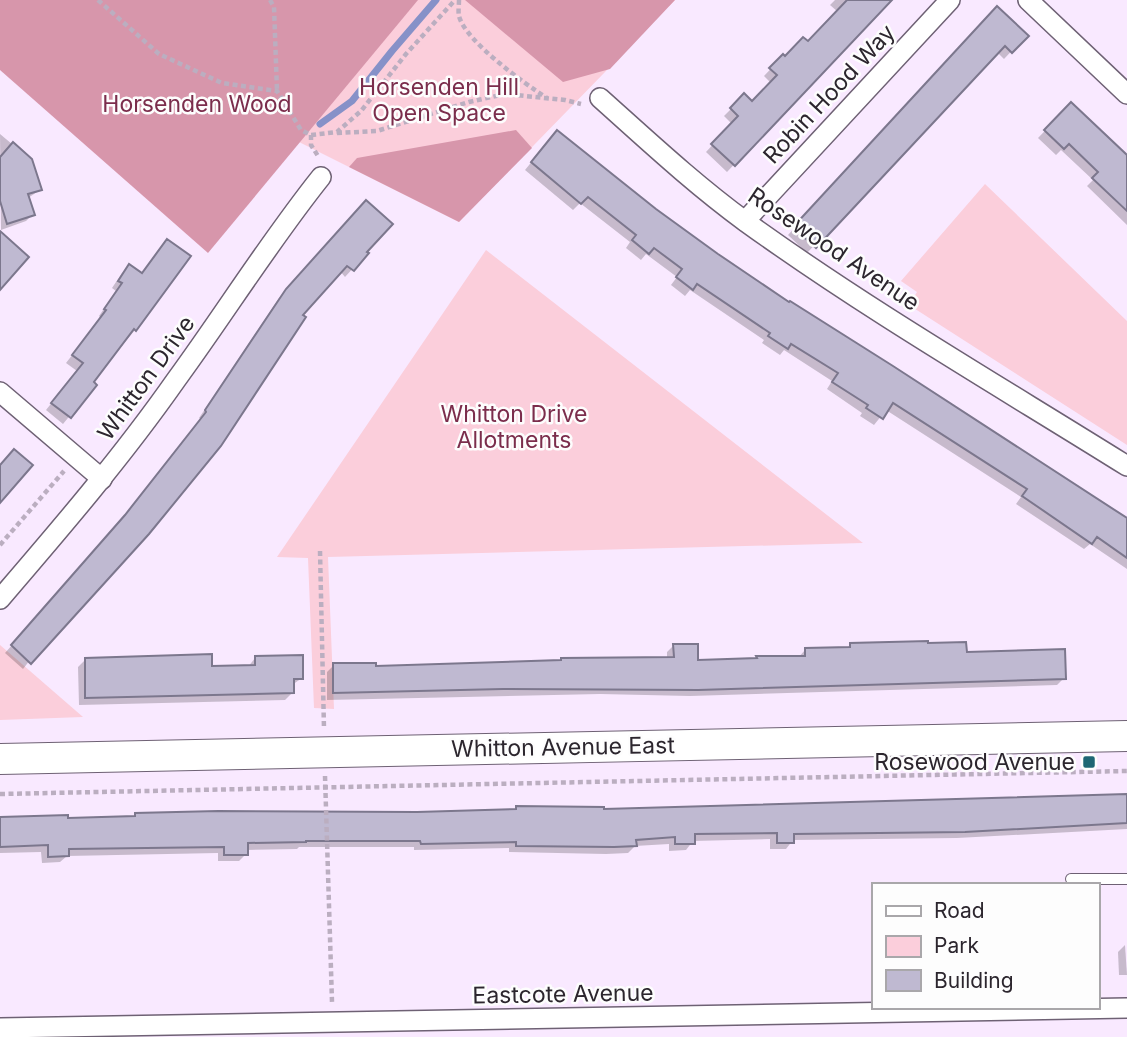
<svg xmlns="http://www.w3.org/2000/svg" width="1127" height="1037" font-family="Inter,sans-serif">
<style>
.green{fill:#fbcedb}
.forest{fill:#d796ab}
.shadow{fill:#0003}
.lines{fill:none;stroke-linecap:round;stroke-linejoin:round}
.stream{stroke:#8691c8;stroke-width:7}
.building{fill:#bfb9d1;stroke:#7c778d;stroke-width:2}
.lane-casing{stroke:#6e6174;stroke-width:12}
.street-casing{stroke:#6e6174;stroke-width:22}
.primary-casing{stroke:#6e6174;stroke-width:32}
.path{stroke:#bbaec0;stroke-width:4.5;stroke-dasharray:5 3.5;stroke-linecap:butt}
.lane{stroke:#fff;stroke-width:10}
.street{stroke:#fff;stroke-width:19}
.primary{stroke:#fff;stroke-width:30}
.poi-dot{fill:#1e6674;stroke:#fdfdfd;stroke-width:2.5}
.labels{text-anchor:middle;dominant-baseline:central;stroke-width:5;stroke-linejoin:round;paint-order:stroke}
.park-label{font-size:23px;fill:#7b2d4c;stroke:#fdfdfd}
.street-label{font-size:23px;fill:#2c262e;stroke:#fdfdfd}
.poi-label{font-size:23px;fill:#2c262e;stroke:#fdfdfd;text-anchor:end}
</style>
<rect width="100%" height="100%" fill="#f9e9ff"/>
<!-- green -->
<g class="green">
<path d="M0 0H675L459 222 295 140Z"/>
<path d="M985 184 1127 321V445L909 305 917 292 901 281Z"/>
<path d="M486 250 863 543 328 557 334 709 314 708 308 558 277 557Z"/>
<path d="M0 645 83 717 0 720Z"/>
</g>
<!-- forest -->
<g class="forest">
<path d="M0 0H418L208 253 0 70Z"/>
<path d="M465 0H675L610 69 563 82Z"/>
<path d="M516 130 532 148 459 222 349 167 357 158Z"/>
</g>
<!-- shadow -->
<g class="shadow">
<path d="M835 0H889L727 172 706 152 732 124 724 116 744 96 752 103 771 83 764 76 783 56 785 58 808 44 838 12 830 5Z"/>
<path d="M990 15 1026 36 1004 59 997 52 807 253 788 235Z"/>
<path d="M1071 104 1127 157V225L1087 186 1093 180 1061 150 1056 155 1038 138Z"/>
<path d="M0 134 31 160 40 190 28 198 33 214 26 221 1 230Z"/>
<path d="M550 139 717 256 1127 520V569L1090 544 1084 549 1016 504 1021 497 886 410 874 425 860 416 862 413 827 389 832 381 784 350 780 355 762 343 764 340 690 290 685 296 671 285 677 277 646 254 641 260 626 248 630 242 580 203 573 210 525 170Z"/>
<path d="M359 209 367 253 345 277 340 271 300 316 23 669 5 653 119 524 201 419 199 418 279 298Z"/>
<path d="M167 241 135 330 91 383 95 385 63 424 46 410 77 371 66 363 101 318 99 316 116 291 112 288 122 273 129 266 141 274Z"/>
<path d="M674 645 696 662 798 658 805 650 846 649 850 645 965 654 1064 678 1057 685 690 696 600 694 327 700V672L334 665 374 667 667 659V652Z"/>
<path d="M255 658 302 678 292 685V693L285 700 79 705 78 667 85 660 210 668 248 667Z"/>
<path d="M1127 797V829L957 838 793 840 786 849H770V839L693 841 686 850 669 851V844L635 846 628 853 606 854 509 852V848L414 850V847H299L297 849 246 850V854L239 861H218V853L67 856 60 862 42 863 41 852 0 853V818L66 820 133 818 136 815 417 814 513 811 516 808 602 811Z"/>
<path d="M1125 945 1127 975H1119L1118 952Z"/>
</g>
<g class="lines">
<!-- stream -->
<path class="stream" d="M320 124 352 101 392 51 436 0"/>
</g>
<!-- building -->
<g class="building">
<path d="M847 0H892L735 166 711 144 738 116 730 108 744 93 752 101 777 75 769 68 783 54 785 56 803 37 808 41Z"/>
<path d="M997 6 1029 36 1012 53 1005 46 816 248 793 227Z"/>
<path d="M1071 102 1127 155V211L1092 178 1098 172 1069 144 1064 149 1044 130Z"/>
<path d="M557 130 656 209 718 254 789 302 790 301 893 366 1127 518V558L1097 537 1092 544 1022 496 1027 489 893 403 883 419 866 408 868 405 832 382 838 373 791 344 788 349 768 336 770 333 697 284 693 290 676 277 682 269 654 248 649 254 632 240 636 235 588 197 581 204 531 162Z"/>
<path d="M13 142 32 159 42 190 28 194 35 215 7 224 0 201V157Z"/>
<path d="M366 200 393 224 367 252 369 253 354 271 347 266 303 315 306 317 221 446 149 534 31 664 11 645 125 515 206 412 205 410 286 289Z"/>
<path d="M0 231 29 257 0 290Z"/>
<path d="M167 239 191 256 136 331 134 329 94 382 97 385 71 418 51 403 83 363 72 355 106 310 104 309 122 283 118 281 129 264 142 273Z"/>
<path d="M14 449 33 465 0 503V465Z"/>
<path d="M928 641V643L966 642 967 652 1065 649 1066 679 698 690 503 689 333 693V663H376V666L561 660V658L674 657 673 644H698V660L757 658 756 656H805V648L850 647V643Z"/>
<path d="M212 654V666L255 665V656L303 655V679H294V693L85 698V658Z"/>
<path d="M1127 794V823L965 832 794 834V843H777V833L695 834V844H675V837L636 840 637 846 614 847 516 846V842L421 844 420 841H306V842L248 843V855H224V847L69 849V856L48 857V845L0 847V817L68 815V818L135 816V813L218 811 417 812 516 809V806L604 807V809Z"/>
</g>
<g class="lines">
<!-- lane casing -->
<g class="lane-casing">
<path id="lane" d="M1071 879H1127"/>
</g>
<!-- street casing -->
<g class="street-casing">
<g id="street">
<path d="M1028 0 1127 94"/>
<path d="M600 98C647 140 694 184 746 222 868 310 999 386 1127 466"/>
<path d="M745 221 950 0"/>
<path d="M0 392 102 479"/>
<path d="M0 599C61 528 122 457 176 380 225 313 269 242 321 177"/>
<path d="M0 1028 1127 1008"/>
</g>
</g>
<!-- primary casing -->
<g class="primary-casing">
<path id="primary" d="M0 759 1127 736"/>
</g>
<!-- path -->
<g class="path">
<path d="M98 0 159 54 222 83 277 91 301 130 311 135 337 132 361 111 406 54 455 0"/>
<path d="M270 0 274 7 277 91"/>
<path d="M459 0C459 5 458 12 459 16 465 41 525 84 547 98"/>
<path d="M337 133 377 131 469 102 505 94 565 100 581 104"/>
<path d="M311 135V145L318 156"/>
<path d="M0 545 64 471"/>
<path d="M320 551 324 729"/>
<path d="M325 776 332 1002"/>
<path d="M0 794 1127 771"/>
</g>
<!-- lane -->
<use href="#lane" class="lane"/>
<!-- street -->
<use href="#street" class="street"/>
<!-- primary -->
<use href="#primary" class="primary"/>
</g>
<!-- markers -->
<rect class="poi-dot" x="1082" y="755" width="14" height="14" rx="3.5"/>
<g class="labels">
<!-- park labels -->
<g class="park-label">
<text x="439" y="87">Horsenden Hill<tspan x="439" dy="26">Open Space</tspan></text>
<text x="197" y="104">Horsenden Wood</text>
<text x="514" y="414">Whitton Drive<tspan x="514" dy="26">Allotments</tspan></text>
</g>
<!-- street labels -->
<g class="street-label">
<text transform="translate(829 94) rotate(-47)">Robin Hood Way</text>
<text transform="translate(834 249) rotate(34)">Rosewood Avenue</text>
<text transform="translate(146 378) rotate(-54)">Whitton Drive</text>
<text transform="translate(563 747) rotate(-1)">Whitton Avenue East</text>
<text transform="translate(563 994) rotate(-1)">Eastcote Avenue</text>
</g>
<!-- poi labels -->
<g class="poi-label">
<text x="1075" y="762">Rosewood Avenue</text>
</g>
</g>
<!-- legend -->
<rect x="872" y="883" width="228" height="126" fill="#fdfdfd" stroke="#a9a7aa" stroke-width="2"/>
<rect x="886" y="906" width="35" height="10" fill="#ffffff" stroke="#a9a7aa" stroke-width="2"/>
<text x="934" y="918" font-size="21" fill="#2c262e">Road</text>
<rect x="886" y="936" width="35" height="21" fill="#fbcedb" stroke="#a9a7aa" stroke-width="2"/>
<text x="934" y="953" font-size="21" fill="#2c262e">Park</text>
<rect x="886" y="970" width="35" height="21" fill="#bfb9d1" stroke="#a9a7aa" stroke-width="2"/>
<text x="934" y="988" font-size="21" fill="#2c262e">Building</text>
</svg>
